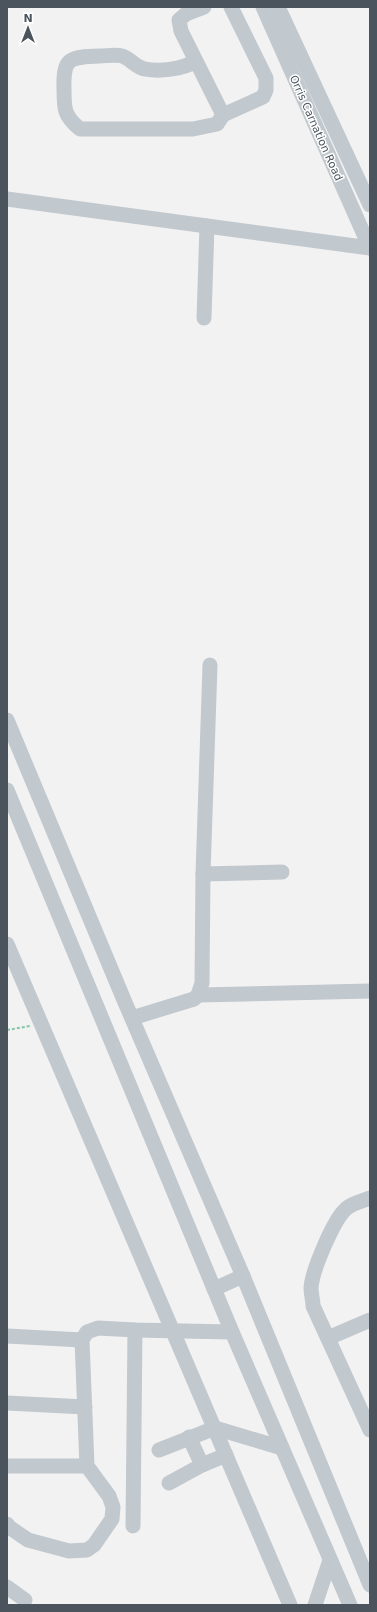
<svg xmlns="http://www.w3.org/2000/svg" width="377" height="1612" font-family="'DejaVu Sans',sans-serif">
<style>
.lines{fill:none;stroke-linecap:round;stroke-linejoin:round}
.path{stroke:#81c6a6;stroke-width:2;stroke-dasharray:3 2;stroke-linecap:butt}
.minor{stroke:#c1c8ce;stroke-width:15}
.labels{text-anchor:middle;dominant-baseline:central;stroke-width:3;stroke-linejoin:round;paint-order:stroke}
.street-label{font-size:11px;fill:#4b545d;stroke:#fff}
</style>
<rect width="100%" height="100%" fill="#f3f2f2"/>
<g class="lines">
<!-- path -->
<path class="path" d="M7 1030 30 1026"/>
<!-- minor -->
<g class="minor">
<path d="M263 7 370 248"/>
<path d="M278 7 370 205"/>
<path d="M196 61C183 69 160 72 145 69 136 68 130 58 122 56 116 54 106 56 100 56 70 57 63 57 64 89 64 109 64 116 80 129H193L217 124 223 115 181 31 179 20 186 14 204 7"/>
<path d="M223 115 263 97 266 90V78L231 7"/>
<path d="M7 199 370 248"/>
<path d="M204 318 207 226"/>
<path d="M7 720 124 1000 243 1276 370 1585"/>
<path d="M7 790 232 1332 350 1605"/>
<path d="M203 874 282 872"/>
<path d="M7 944 290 1605"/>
<path d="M198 995 370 991"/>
<path d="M132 1018 194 999 198 995 202 983 203 874 210 665"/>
<path d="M370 1198C363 1201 353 1203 347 1208 334 1218 312 1271 311 1288 311 1294 313 1300 313 1306L370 1430"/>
<path d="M214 1289 243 1276"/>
<path d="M7 1336 82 1340"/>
<path d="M328 1338 370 1320"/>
<path d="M7 1403 85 1407"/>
<path d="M189 1437 202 1465"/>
<path d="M159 1450 215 1428 282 1448"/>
<path d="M7 1466H87"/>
<path d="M169 1483 202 1465 226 1455"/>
<path d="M7 1524 9 1527 28 1540 69 1551 87 1550 94 1545 112 1519 113 1507 109 1496 87 1466 82 1340 87 1332 98 1328 135 1330 232 1332"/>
<path d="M133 1526 135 1330"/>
<path d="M7 1587 25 1600"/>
<path d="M315 1605 330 1560"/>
</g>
</g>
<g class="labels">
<!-- street labels -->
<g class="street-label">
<text transform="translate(316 128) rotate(66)">Orris Carnation Road</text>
</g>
</g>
<!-- border -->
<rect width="377" height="1612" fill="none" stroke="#4b545d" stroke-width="16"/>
<!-- north arrow -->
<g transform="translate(28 28)" stroke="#ffffff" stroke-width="3" paint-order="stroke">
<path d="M0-3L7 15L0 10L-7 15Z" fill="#4b545d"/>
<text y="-6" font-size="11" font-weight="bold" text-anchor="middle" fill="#4b545d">N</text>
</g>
</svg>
